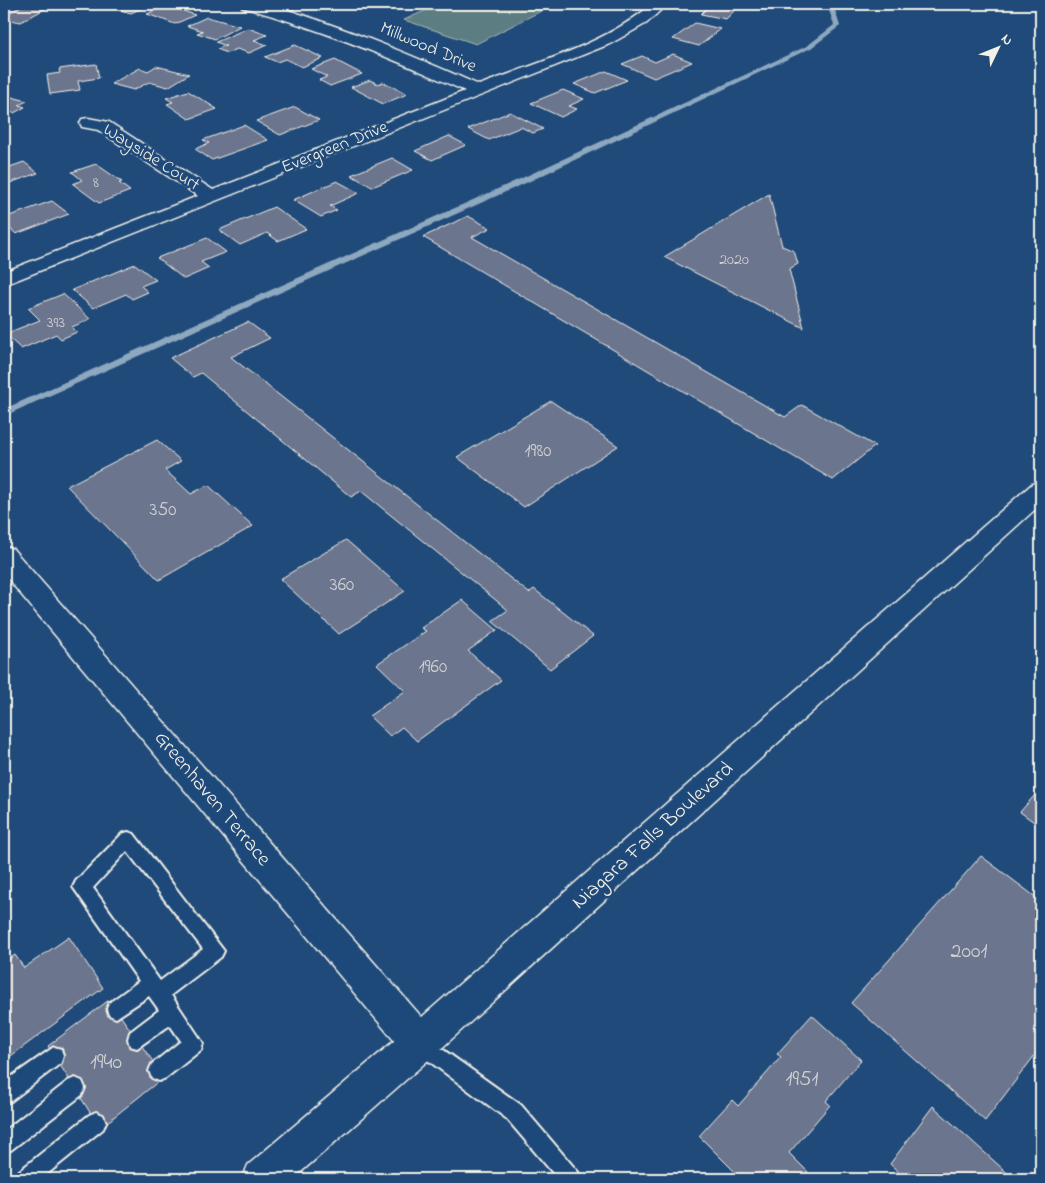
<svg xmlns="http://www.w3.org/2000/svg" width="1045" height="1183" font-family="'Indie Flower',sans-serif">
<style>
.green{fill:#5b7e83;stroke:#a8b8b6}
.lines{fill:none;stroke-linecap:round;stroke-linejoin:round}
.stream{fill:#8da8bf;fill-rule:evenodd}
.building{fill:#6c748e;stroke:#f4f1e8}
.service-casing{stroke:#f4f1e8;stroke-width:4}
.minor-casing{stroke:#f4f1e8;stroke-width:3}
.primary-casing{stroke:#f4f1e8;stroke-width:3}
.service{fill:#1f4a7a;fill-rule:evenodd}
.minor{fill:#1f4a7a;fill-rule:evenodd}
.primary{fill:#1f4a7a;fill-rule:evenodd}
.labels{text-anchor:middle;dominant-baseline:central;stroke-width:5;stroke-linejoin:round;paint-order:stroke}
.far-number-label{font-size:16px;fill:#d2d2d2}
.far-street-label{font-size:18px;fill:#f4f1e8;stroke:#1f4a7a}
.number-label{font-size:19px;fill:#d2d2d2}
.street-label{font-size:21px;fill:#f4f1e8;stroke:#1f4a7a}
.near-number-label{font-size:22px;fill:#d2d2d2}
</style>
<rect width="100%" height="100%" fill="#1f4a7a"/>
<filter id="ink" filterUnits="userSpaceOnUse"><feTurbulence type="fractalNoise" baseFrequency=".02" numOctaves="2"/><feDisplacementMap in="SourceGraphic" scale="10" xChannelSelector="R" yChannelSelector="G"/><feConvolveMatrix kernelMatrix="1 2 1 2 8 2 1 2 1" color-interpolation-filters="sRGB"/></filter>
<g filter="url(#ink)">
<!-- green -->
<path class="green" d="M440 4H516L541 11 476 44 404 20Z"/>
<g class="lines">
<!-- stream -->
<path class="stream" d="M827 4H833L840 26 811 48 528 182 4 416V409L522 178 807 46 834 25Z"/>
</g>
<!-- building -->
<g class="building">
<path d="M25 4 48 7 21 22 4 19V16Z"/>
<path d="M98 4H151L131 13Z"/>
<path d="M711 4H741L726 19 701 14Z"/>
<path d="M167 5 195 15 175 24 147 14Z"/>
<path d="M207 17 240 26 215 39 197 33 203 31 187 26Z"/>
<path d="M695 23 721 29 699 46 673 39Z"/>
<path d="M248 28 267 35 254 40 267 45 249 53 237 49 227 53 217 49 226 46 216 42Z"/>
<path d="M295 45 323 58 302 67 285 59 277 62 265 57Z"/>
<path d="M673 54 692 62 654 78 622 64 642 56 655 62Z"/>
<path d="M335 60 362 74 330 86 319 80 327 77 311 69Z"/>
<path d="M96 64 99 78 78 81 80 90 50 94 47 75 60 73 59 69Z"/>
<path d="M156 66 189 74 168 87 149 82 134 90 111 84 140 68 148 71Z"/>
<path d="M606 71 627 80 595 93 574 84Z"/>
<path d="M370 80 378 84 383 82 407 94 383 104 351 87Z"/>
<path d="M563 90 584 99 569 106 577 109 561 117 531 103Z"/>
<path d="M188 91 217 109 189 119 167 104 173 102 166 98Z"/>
<path d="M4 95 27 101 19 105 25 107 14 113 10 112 4 116Z"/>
<path d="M295 107 319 120 280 135 256 121Z"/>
<path d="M510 112 543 129 533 133 521 127 489 140 468 129Z"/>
<path d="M244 125 268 140 212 160 195 149 209 143 203 140Z"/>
<path d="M449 136 466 145 432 160 415 151Z"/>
<path d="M392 158 413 170 372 187 351 175Z"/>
<path d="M24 162 38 173 4 185V169Z"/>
<path d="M96 164 122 182 119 183 130 191 99 203 73 184 82 180 72 172Z"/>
<path d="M337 181 359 193 330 206 337 210 321 217 293 200Z"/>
<path d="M769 194 782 246 794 251 798 264 789 269 804 328 664 257Z"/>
<path d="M52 201 69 214 16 234 4 223V218Z"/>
<path d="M274 207 306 229 278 241 267 233 240 245 219 230Z"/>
<path d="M468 216 490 228 472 237 785 417 802 405 875 446 833 480 423 237Z"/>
<path d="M207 238 226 252 201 262 209 268 184 279 157 258Z"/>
<path d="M135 264 156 280 141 286 148 292 132 299 126 294 93 308 72 290Z"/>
<path d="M63 294 90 319 72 327 77 332 61 339 56 334 21 349 5 334 40 320 28 308Z"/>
<path d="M248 322 270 338 231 357 529 593 534 589 593 636 550 669 492 621 508 610 361 491 351 497 201 373 193 377 170 358Z"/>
<path d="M551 401 618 446 524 507 457 457Z"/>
<path d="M157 440 181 461 165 470 191 494 208 485 253 526 159 580 67 486Z"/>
<path d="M346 540 405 591 339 634 280 579Z"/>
<path d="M462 600 497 630 468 651 501 680 417 741 402 727 390 736 369 716 405 691 377 664 426 631 421 628Z"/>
<path d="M1041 788V827L1020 812Z"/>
<path d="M981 856 1041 901V1047L985 1121 851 1003Z"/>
<path d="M69 937 103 988 4 1061V962L15 955 24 968Z"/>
<path d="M109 1000 164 1077 100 1128 48 1046Z"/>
<path d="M812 1015 861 1060 826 1101 830 1105 789 1153 808 1172 801 1179H742L699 1136 732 1100 738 1106 781 1057 777 1054Z"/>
<path d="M933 1106 1014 1179H906L890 1164Z"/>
</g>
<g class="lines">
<!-- service casing -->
<g class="service-casing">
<g id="service">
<path d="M289 4H298L283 14H277V10Z"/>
<path d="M128 832 134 834 224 951 221 957 171 995 203 1043 201 1050 166 1078 159 1081 152 1078 149 1071 152 1064 181 1041 170 1025 137 1048 130 1046 128 1039 130 1032 159 1010 149 996 116 1018 109 1015 107 1009 109 1003 139 981 73 887 76 881 122 834ZM127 851 203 949 160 981 93 888Z"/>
<path d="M421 1034 521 1105 578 1172 581 1179H558L507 1119 414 1050 412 1043 414 1036Z"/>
<path d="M54 1047 61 1049 63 1056 61 1063 11 1101 4 1104V1082Z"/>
<path d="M75 1078 82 1081 85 1088 82 1095 11 1150 4 1153V1131L68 1081Z"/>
<path d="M96 1112 103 1115 106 1122 103 1129 41 1179H15L18 1172 89 1115Z"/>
</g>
</g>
<!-- minor casing -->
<g class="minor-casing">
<g id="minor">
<path d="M240 4C269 2 298 13 326 23 378 41 429 63 479 85 536 63 606 44 652 4H667L647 23 610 44 4 285V272L198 196 98 130 82 127 80 123 82 119 88 118 109 122 213 190 465 91C392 58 319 28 242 7Z"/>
<path d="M4 546 13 549 433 1030 439 1043 433 1056 420 1062 407 1056 4 574Z"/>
</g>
</g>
<!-- primary casing -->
<g class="primary-casing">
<path id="primary" d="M1041 481V504L433 1056 293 1179H242L248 1165 407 1030 1032 484Z"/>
</g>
<!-- service -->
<use href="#service" class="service"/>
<!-- minor -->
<use href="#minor" class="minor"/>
<!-- primary -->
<use href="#primary" class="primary"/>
</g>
</g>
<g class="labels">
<!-- far-number labels -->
<g class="far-number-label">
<text x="96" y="183">8</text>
<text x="734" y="260">2020</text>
<text x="56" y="323">393</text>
</g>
<!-- far-street labels -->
<g class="far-street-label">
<text transform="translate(428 48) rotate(23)">Millwood Drive</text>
<text transform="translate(335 148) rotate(-22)">Evergreen Drive</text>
<text transform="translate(151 158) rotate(32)">Wayside Court</text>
</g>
<!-- number labels -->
<g class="number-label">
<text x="538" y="451">1980</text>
<text x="163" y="510">350</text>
<text x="342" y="585">360</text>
<text x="433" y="667">1960</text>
</g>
<!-- street labels -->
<g class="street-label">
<text transform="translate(212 799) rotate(50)">Greenhaven Terrace</text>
<text transform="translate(653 836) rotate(-42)">Niagara Falls Boulevard</text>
</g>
<!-- near-number labels -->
<g class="near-number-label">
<text x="969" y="952">2001</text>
<text x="106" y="1063">1940</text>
<text x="802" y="1080">1951</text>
</g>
</g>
<!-- margin -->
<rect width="1045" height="1183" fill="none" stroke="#1f4a7a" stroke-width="20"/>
<rect x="10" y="10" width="1025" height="1163" fill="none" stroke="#f4f1e8" stroke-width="2" filter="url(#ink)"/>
<!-- north arrow -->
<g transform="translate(998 48) rotate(47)" stroke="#1f4a7a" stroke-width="4" paint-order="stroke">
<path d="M0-4L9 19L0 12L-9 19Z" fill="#f4f1e8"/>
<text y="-8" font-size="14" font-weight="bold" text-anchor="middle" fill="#f4f1e8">N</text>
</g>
</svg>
